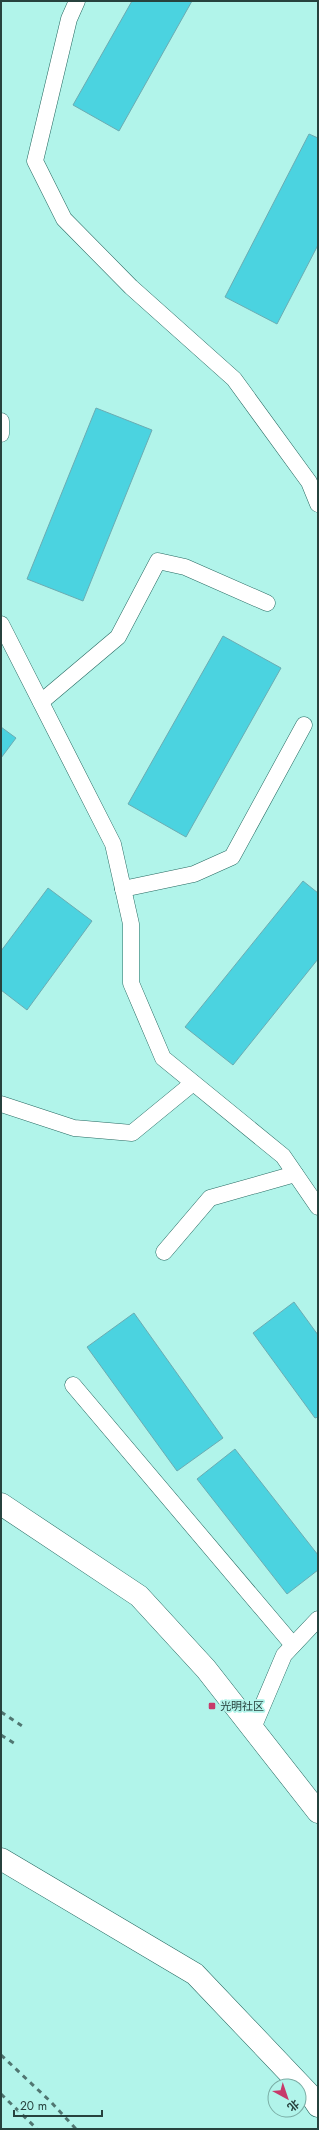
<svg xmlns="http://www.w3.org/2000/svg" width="319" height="2130" font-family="Jost,'Noto Sans SC',sans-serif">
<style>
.building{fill:#4bd3e0;stroke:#6bacb3}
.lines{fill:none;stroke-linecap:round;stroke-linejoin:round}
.service-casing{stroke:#266961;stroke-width:17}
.minor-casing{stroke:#266961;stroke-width:23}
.service{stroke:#fff;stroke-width:16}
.minor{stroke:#fff;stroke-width:22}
.rail{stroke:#507671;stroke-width:3;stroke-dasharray:5 5;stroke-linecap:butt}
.poi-dot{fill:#c73a6a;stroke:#b1f4ea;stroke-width:1.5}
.labels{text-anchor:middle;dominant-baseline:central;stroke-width:3.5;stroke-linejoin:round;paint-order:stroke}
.poi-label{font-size:11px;fill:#27423e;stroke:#b1f4ea;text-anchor:start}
</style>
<rect width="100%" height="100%" fill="#b1f4ea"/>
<!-- building -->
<g class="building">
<path d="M132 1H192L119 131 73 105Z"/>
<path d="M309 134 318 138V245L277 324 225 297Z"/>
<path d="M96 408 152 430 83 601 27 579Z"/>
<path d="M223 636 281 668 186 837 128 804Z"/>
<path d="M1 727 16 738 1 758Z"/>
<path d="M303 881 318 893V959L233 1065 185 1027Z"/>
<path d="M48 888 92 921 27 1010 1 990V951Z"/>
<path d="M294 1302 318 1335V1417L315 1418 253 1333Z"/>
<path d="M134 1313 223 1438 177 1471 87 1347Z"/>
<path d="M235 1449 318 1555V1570L287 1594 197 1479Z"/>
</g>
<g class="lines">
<!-- service casing -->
<g class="service-casing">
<g id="service">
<path d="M77 1 69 19 35 161 64 219 131 287 234 379 309 482 318 504"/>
<path d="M1 421V434"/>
<path d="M1 624 113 844 131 924V983L163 1058 283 1156 318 1207"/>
<path d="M41 702 118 637 158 561 185 567 267 603"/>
<path d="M123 889 194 874 232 857 304 725"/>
<path d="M1 1104 74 1128 132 1133 193 1083"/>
<path d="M164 1252 210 1198 295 1174"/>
<path d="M73 1385 293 1645"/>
<path d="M253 1728 284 1655 318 1619"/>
</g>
</g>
<!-- minor casing -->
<g class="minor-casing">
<g id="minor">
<path d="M1 1504 139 1596 206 1669 318 1812"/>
<path d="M1 1859 195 1974 312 2097 318 2106"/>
</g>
</g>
<!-- service -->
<use href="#service" class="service"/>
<!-- minor -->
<use href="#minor" class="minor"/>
<!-- rail -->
<g class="rail">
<path d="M1 1712 25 1728"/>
<path d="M1 1735 17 1745"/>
<path d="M1 2055 51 2102 76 2129"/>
<path d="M1 2094 37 2129"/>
</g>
</g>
<!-- markers -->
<rect class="poi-dot" x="208" y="1702" width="8" height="8" rx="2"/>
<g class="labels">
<!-- poi labels -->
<g class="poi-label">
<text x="220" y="1706">光明社区</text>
</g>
</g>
<!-- border -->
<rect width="319" height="2130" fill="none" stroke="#27423e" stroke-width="4"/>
<!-- north arrow -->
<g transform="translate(287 2098) rotate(140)"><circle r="19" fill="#b1f4ea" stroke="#7aada5"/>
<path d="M0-3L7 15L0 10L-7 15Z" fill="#c73a6a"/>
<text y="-6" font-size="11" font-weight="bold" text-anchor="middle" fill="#27423e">北</text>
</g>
<!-- scale -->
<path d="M14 2110v6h88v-6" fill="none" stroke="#27423e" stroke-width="2"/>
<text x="20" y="2110" font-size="12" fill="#27423e" stroke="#b1f4ea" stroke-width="3" paint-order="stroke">20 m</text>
</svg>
